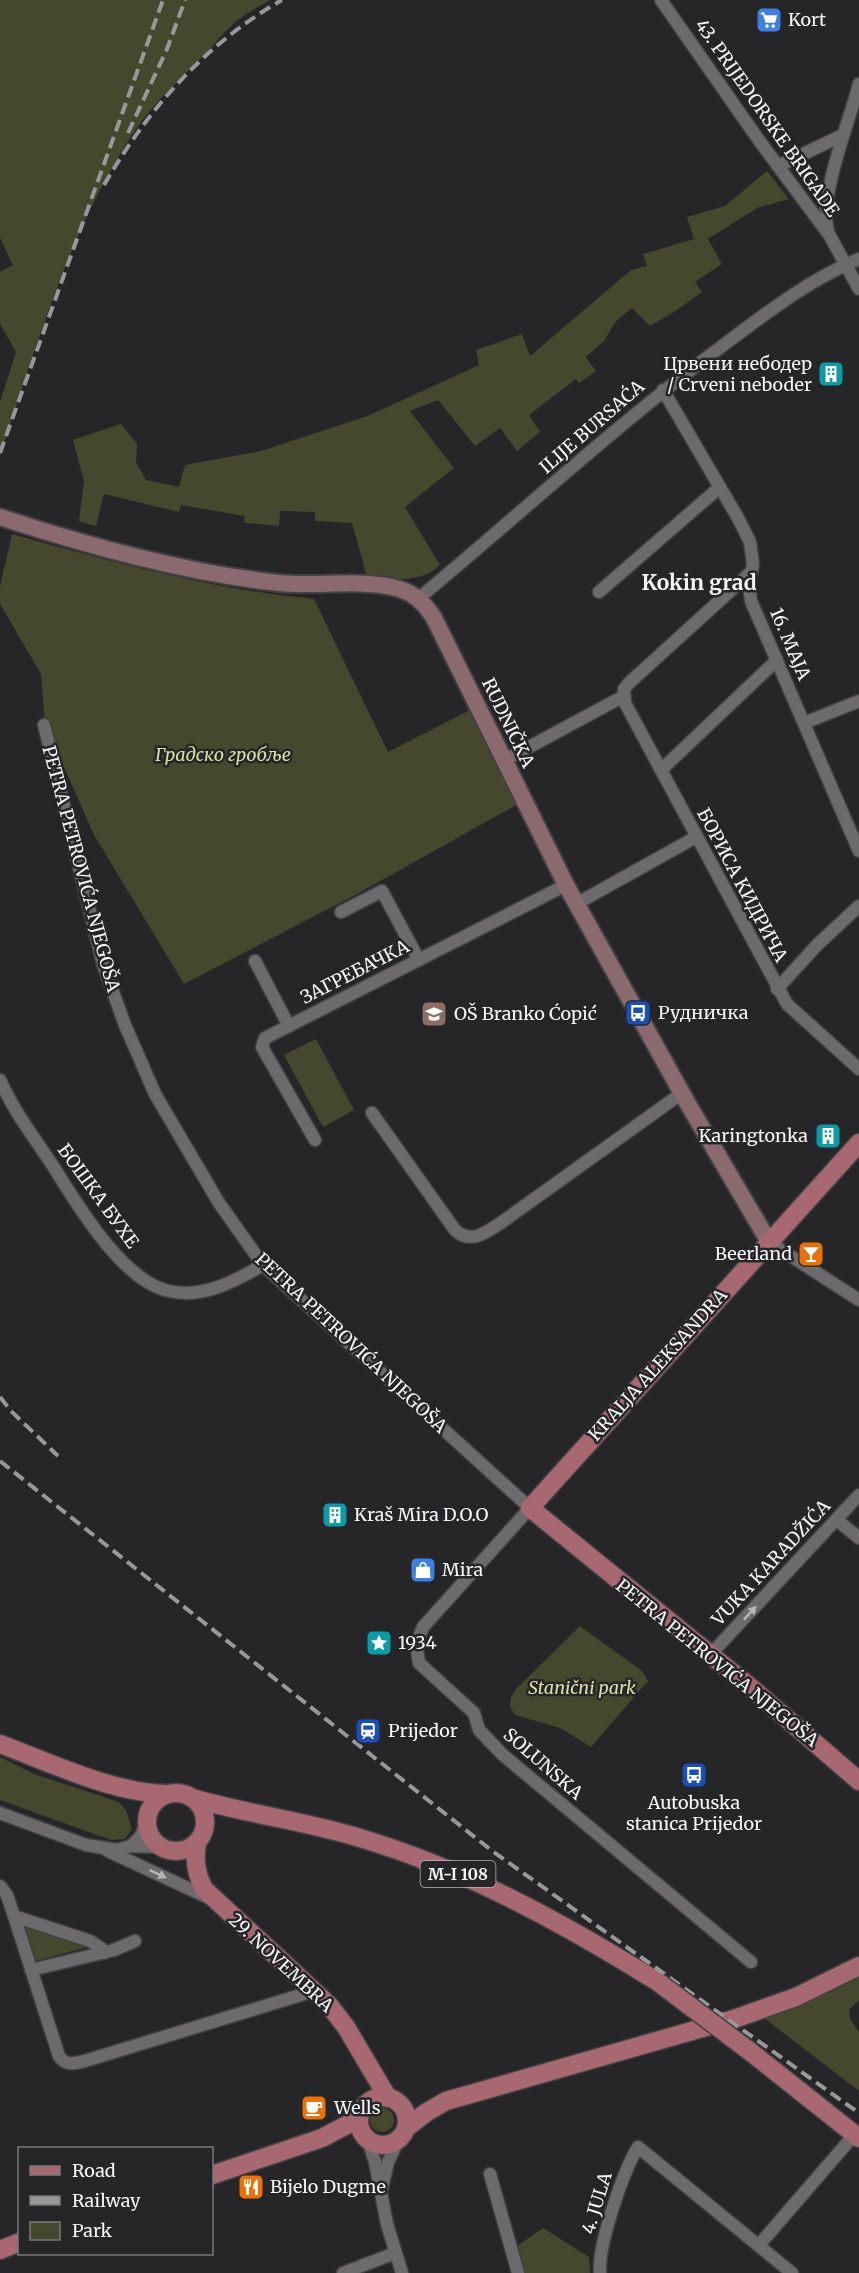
<svg xmlns="http://www.w3.org/2000/svg" width="859" height="2273" viewBox="0 0 859 2273" font-family="Merriweather,serif">
  <rect width="100%" height="100%" fill="#262528"/>
  <!-- green -->
  <g fill="#45482c">
    <path d="M0 0H270C260 6 249 12 239 19 225 30 214 46 201 58 180 80 157 100 139 125 74 217 35 348 0 456V402L16 352 0 324V272L13 265 0 238Z"/>
    <path d="M767 171 789 199 757 208 708 239 722 264 695 282 702 292 674 312 650 326 632 308 616 321 604 341 586 357 596 371 579 383 576 379 529 415 540 432 517 451 500 428 475 446 438 400 410 411 454 468 405 507 440 565C421 584 392 579 367 577L352 523 315 521V512L280 511 279 526 244 523 245 516 181 505 179 512 104 494 96 526 79 521 84 481 73 440 121 424 137 444 136 462 146 480 179 487 185 465 261 451 370 415 479 365 476 350 522 334 530 356 631 270 647 266 643 254 694 239 687 217 725 206Z"/>
    <path d="M12 534C112 562 210 589 314 599L388 752 470 710 518 804 357 894 184 984 94 835 45 724 41 674 0 604V586Z"/>
    <path d="M316 1039 354 1110 323 1127 284 1055Z"/>
    <path d="M580 1626 642 1671 648 1681 591 1747 560 1728 515 1715 510 1707 511 1697 517 1688Z"/>
    <path d="M0 1757 34 1774 119 1802 126 1810 132 1829 125 1839 111 1840 0 1800Z"/>
    <path d="M23 1926 88 1947 35 1961Z"/>
    <path d="M859 1975V2000L849 2010 850 2019 859 2032V2091L764 2018Z"/>
    <circle cx="382" cy="2120" r="12"/>
    <path d="M543 2228 589 2257 590 2273H523L514 2248Z"/>
  </g>
  <g fill="none" stroke-linecap="round" stroke-linejoin="round">
    <!-- street casing -->
    <g stroke="#424143" stroke-width="15">
      <g id="street">
        <path d="M661 0 758 139 830 236 859 289"/>
        <path d="M778 166 843 135"/>
        <path d="M828 231C818 198 850 120 859 84"/>
        <path d="M663 390 738 518 750 542 753 564 749 586 751 601 859 851"/>
        <path d="M750 573 629 683 624 689 625 703 787 1004 859 1069"/>
        <path d="M599 592 720 487"/>
        <path d="M419 598C520 514 616 425 721 347 765 314 808 280 859 259"/>
        <path d="M804 723 859 701"/>
        <path d="M44 725 103 964 125 1025 155 1094 219 1203 263 1265 530 1508 423 1627 419 1637 417 1650 419 1663 474 1713 479 1730 503 1755 751 1962"/>
        <path d="M505 760 624 696"/>
        <path d="M661 770 777 660"/>
        <path d="M576 904 696 837"/>
        <path d="M341 912 382 891 419 960"/>
        <path d="M255 961 289 1026"/>
        <path d="M777 989 817 945 859 906"/>
        <path d="M0 1080C14 1112 34 1137 53 1166 77 1204 122 1281 169 1291 203 1299 235 1281 263 1265"/>
        <path d="M372 1113 455 1230C471 1245 487 1232 502 1222L682 1093"/>
        <path d="M315 1140 262 1047 265 1038 566 885"/>
        <path d="M769 1242 859 1300"/>
        <path d="M837 1520 859 1538"/>
        <path d="M710 1655 859 1495"/>
        <path d="M0 1813 86 1845 117 1850 131 1846 161 1847"/>
        <path d="M131 1846 141 1836 146 1823"/>
        <path d="M108 1851 209 1898"/>
        <path d="M0 1886 7 1895 14 1916 90 1941 101 1948 104 1953"/>
        <path d="M14 1916 59 2056C66 2067 77 2063 88 2060L314 1991"/>
        <path d="M31 1970 114 1950 135 1941"/>
        <path d="M368 2140 375 2162 387 2224 402 2273"/>
        <path d="M490 2174 518 2273"/>
        <path d="M382 2188 388 2162 398 2141"/>
        <path d="M759 2245 855 2134"/>
        <path d="M343 2273 395 2253"/>
        <path d="M600 2273C598 2244 623 2172 638 2147L792 2273"/>
      </g>
    </g>
    <!-- secondary casing -->
    <g stroke="#424143" stroke-width="20">
      <path id="secondary" d="M0 517C88 546 186 573 279 583 316 587 355 579 392 587 412 591 423 601 434 618L566 885 688 1104 769 1242"/>
    </g>
    <!-- primary casing -->
    <g stroke="#424143" stroke-width="21">
      <g id="primary">
        <path d="M859 1143 530 1508 749 1686 859 1781"/>
        <path d="M0 1744C51 1763 113 1793 167 1794"/>
        <circle cx="176" cy="1822" r="29"/>
        <path d="M192 1798C247 1814 305 1821 360 1838 467 1870 563 1923 658 1982"/>
        <path d="M197 1843C194 1860 196 1873 204 1889L329 2005 346 2027 388 2098"/>
        <path d="M752 2053 859 2138"/>
        <circle cx="383" cy="2121" r="24"/>
        <path d="M406 2128 427 2112 446 2101 734 2019 796 1997 859 1966"/>
        <path d="M212 2175 322 2138 358 2119"/>
        <path d="M0 2250 20 2242"/>
      </g>
    </g>
    <!-- street -->
    <use href="#street" stroke="#6c6a6d" stroke-width="12"/>
    <!-- secondary -->
    <use href="#secondary" stroke="#8a696f" stroke-width="16"/>
    <!-- primary -->
    <use href="#primary" stroke="#a86871" stroke-width="18"/>
    <!-- rail -->
    <g stroke="#98979a" stroke-width="4" stroke-dasharray="12 6" stroke-linecap="butt">
      <path d="M128 133 167 49 185 0"/>
      <path d="M104 185C148 109 205 44 282 0"/>
      <path d="M0 453 163 0"/>
      <path d="M0 1397 11 1411 58 1456"/>
      <path d="M0 1461 491 1850 859 2113"/>
    </g>
    <!-- primary-bridge casing -->
    <g stroke="#424143" stroke-width="21" stroke-linecap="butt">
      <path id="primary-bridge" d="M658 1982 752 2053"/>
    </g>
    <!-- primary-bridge -->
    <use href="#primary-bridge" stroke="#a86871" stroke-width="18"/>
  </g>
  <!-- one-way arrows -->
  <defs><path id="oneway-solid" d="M-6-.8H1V-3.2L6.5 0L1 3.2V.8H-6Z" transform="scale(1.5)"/></defs>
  <g fill="#b7b6b8">
    <use href="#oneway-solid" transform="translate(750 1613) rotate(-47)"/>
    <use href="#oneway-solid" transform="translate(158 1874) rotate(25)"/>
  </g>
  <!-- icons -->
  <defs>
    <g id="supermarket-square" transform="scale(1.35)"><rect x="-9" y="-9" width="18" height="18" rx="4" fill="#3f7fe0" stroke="#262528"/><path d="M-6-5.5h2.5l.6 2H6L4.5 2H-2.5L-4.4-4H-6ZM-1.5 3.2a1.3 1.3 0 1 0 .1 0ZM3 3.2a1.3 1.3 0 1 0 .1 0Z" fill="#fff"/></g>
    <g id="building-square" transform="scale(1.35)"><rect x="-9" y="-9" width="18" height="18" rx="4" fill="#0f9aa8" stroke="#262528"/><path d="M-4-6H4V6H1V3H-1V6H-4ZM-2.5-4.3h1.7v1.8h-1.7ZM.8-4.3h1.7v1.8H.8ZM-2.5-1h1.7V.8h-1.7ZM.8-1h1.7V.8H.8Z" fill="#fff"/></g>
    <g id="bus-square" transform="scale(1.35)"><rect x="-9" y="-9" width="18" height="18" rx="4" fill="#1a4fb4" stroke="#262528"/><path d="M-5-6H5V4H4V6H2V4H-2V6H-4V4H-5ZM-3.5-4V0h7V-4ZM-3.5 1.2v1.5H-2V1.2ZM2 1.2v1.5H3.5V1.2Z" fill="#fff"/></g>
    <g id="school-square" transform="scale(1.35)"><rect x="-9" y="-9" width="18" height="18" rx="4" fill="#8d6e63" stroke="#262528"/><path d="M0-5L7-2L0 1L-7-2ZM-4 1L0 2.5L4 1V4Q0 6-4 4Z" fill="#fff"/></g>
    <g id="bar-square" transform="scale(1.35)"><rect x="-9" y="-9" width="18" height="18" rx="4" fill="#e8710a" stroke="#262528"/><path d="M-6-5H6L.8 .8V4.5H3.5V6h-7V4.5H-.8V.8Z" fill="#fff"/></g>
    <g id="shop-square" transform="scale(1.35)"><rect x="-9" y="-9" width="18" height="18" rx="4" fill="#3f7fe0" stroke="#262528"/><path d="M-5-2.5h2.3a2.7 3.5 0 0 1 5.4 0H5L5.5 6h-11ZM-1.5-2.5h3a1.5 2.3 0 0 0-3 0Z" fill="#fff"/></g>
    <g id="sight-square" transform="scale(1.35)"><rect x="-9" y="-9" width="18" height="18" rx="4" fill="#0f9aa8" stroke="#262528"/><path d="M0-6L1.8-2.2L6-1.7L2.9 1.2L3.7 5.4L0 3.3L-3.7 5.4L-2.9 1.2L-6-1.7L-1.8-2.2Z" fill="#fff"/></g>
    <g id="station-square" transform="scale(1.35)"><rect x="-9" y="-9" width="18" height="18" rx="4" fill="#1a4fb4" stroke="#262528"/><path d="M-3-6H3Q5-6 5-4V2Q5 4 3 4L4.5 6H3L1.5 4h-3L-3 6H-4.5L-3 4Q-5 4-5 2V-4Q-5-6-3-6ZM-3.5-4v3h7v-3ZM-3.5 1v1.5H-2V1ZM2 1v1.5H3.5V1Z" fill="#fff"/></g>
    <g id="cafe-square" transform="scale(1.35)"><rect x="-9" y="-9" width="18" height="18" rx="4" fill="#e8710a" stroke="#262528"/><path d="M-5.5-4.5H6V0H3Q3 3.5 0 3.5H-2.5Q-5.5 3.5-5.5 0ZM3-3.2v2h1.7v-2ZM-6 4.5H4V6H-6Z" fill="#fff"/></g>
    <g id="restaurant-square" transform="scale(1.35)"><rect x="-9" y="-9" width="18" height="18" rx="4" fill="#e8710a" stroke="#262528"/><path d="M-5-6h1v4h1v-4h1v4h1v-4h1v5L-1.5 .5V6h-2V.5L-5-1ZM5-6V6H3V1.5H1.5Q1.5-4 5-6Z" fill="#fff"/></g>
  </defs>
  <g fill-rule="evenodd">
    <use href="#supermarket-square" x="769" y="20"/>
    <use href="#building-square" x="831" y="374"/>
    <use href="#bus-square" x="638" y="1013"/>
    <use href="#school-square" x="434" y="1014"/>
    <use href="#building-square" x="828" y="1136"/>
    <use href="#bar-square" x="811" y="1254"/>
    <use href="#building-square" x="335" y="1515"/>
    <use href="#shop-square" x="423" y="1570"/>
    <use href="#sight-square" x="379" y="1643"/>
    <use href="#station-square" x="368" y="1731"/>
    <use href="#bus-square" x="694" y="1775"/>
    <use href="#cafe-square" x="314" y="2108"/>
    <use href="#restaurant-square" x="251" y="2187"/>
  </g>
  <g text-anchor="middle" stroke-width="5" stroke-linejoin="round" paint-order="stroke">
    <!-- shield labels -->
    <rect fill="#262528" stroke="#b7b6b8" stroke-width="1.5" x="420.5" y="1861" width="75" height="26" rx="4.5"/>
    <g font-size="16" font-weight="bold" fill="#f5f4f6">
      <text x="458" y="1880">M-I 108</text>
    </g>
    <!-- poi labels -->
    <g font-size="18" fill="#f5f4f6" stroke="#262528" text-anchor="start">
      <text x="788" y="26">Kort</text>
      <text x="812" y="370" text-anchor="end">Црвени небодер<tspan x="812" dy="21">/ Crveni neboder</tspan></text>
      <text x="658" y="1019">Рудничка</text>
      <text x="454" y="1020">OŠ Branko Ćopić</text>
      <text x="808" y="1142" text-anchor="end">Karingtonka</text>
      <text x="792" y="1260" text-anchor="end">Beerland</text>
      <text x="354" y="1521">Kraš Mira D.O.O</text>
      <text x="442" y="1576">Mira</text>
      <text x="398" y="1649">1934</text>
      <text x="388" y="1737">Prijedor</text>
      <text x="694" y="1809" text-anchor="middle">Autobuska<tspan x="694" dy="21">stanica Prijedor</tspan></text>
      <text x="334" y="2114">Wells</text>
      <text x="270" y="2193">Bijelo Dugme</text>
    </g>
    <!-- street labels -->
    <g font-size="18" fill="#f5f4f6" stroke="#262528">
      <text transform="translate(767 118) rotate(55)" y="6">43. PRIJEDORSKE BRIGADE</text>
      <text transform="translate(592 427) rotate(-41)" y="6">ILIJE BURSAĆA</text>
      <text transform="translate(790 644) rotate(67)" y="6">16. МАЈА</text>
      <text transform="translate(508 723) rotate(64)" y="6">RUDNIČKA</text>
      <text transform="translate(81 869) rotate(75)" y="6">PETRA PETROVIĆA NJEGOŠA</text>
      <text transform="translate(742 885) rotate(62)" y="6">БОРИСА KИДРИЧА</text>
      <text transform="translate(355 972) rotate(-27)" y="6">ЗАГРЕБАЧКА</text>
      <text transform="translate(98 1196) rotate(54)" y="6">БОШКА БУХЕ</text>
      <text transform="translate(351 1343) rotate(43)" y="6">PETRA PETROVIĆA NJEGOŠA</text>
      <text transform="translate(658 1365) rotate(-48)" y="6">KRALJA ALEKSANDRA</text>
      <text transform="translate(771 1563) rotate(-47)" y="6">VUKA KARADŽIĆA</text>
      <text transform="translate(717 1663) rotate(39)" y="6">PETRA PETROVIĆA NJEGOŠA</text>
      <text transform="translate(543 1764) rotate(41)" y="6">SOLUNSKA</text>
      <text transform="translate(281 1963) rotate(43)" y="6">29. NOVEMBRA</text>
      <text transform="translate(597 2203) rotate(-73)" y="6">4. JULA</text>
    </g>
    <!-- park labels -->
    <g font-size="18" font-style="italic" fill="#d9e0a4" stroke="#262528">
      <text x="223" y="761">Градско гробље</text>
      <text x="582" y="1694">Stanični park</text>
    </g>
    <!-- quarter labels -->
    <g font-size="21" font-weight="bold" fill="#f5f4f6" stroke="#262528">
      <text x="699" y="590">Kokin grad</text>
    </g>
  </g>
  <!-- legend -->
  <rect x="18" y="2147" width="195" height="108" fill="#262528" stroke="#79787a" stroke-width="1.5"/>
  <rect x="30" y="2166" width="30" height="9" fill="#a86871" stroke="#79787a" stroke-width="1.5"/>
  <text x="72" y="2177" font-size="18" fill="#f5f4f6">Road</text>
  <rect x="30" y="2196" width="30" height="9" fill="#98979a" stroke="#79787a" stroke-width="1.5"/>
  <text x="72" y="2207" font-size="18" fill="#f5f4f6">Railway</text>
  <rect x="30" y="2222" width="30" height="18" fill="#45482c" stroke="#79787a" stroke-width="1.5"/>
  <text x="72" y="2237" font-size="18" fill="#f5f4f6">Park</text>
</svg>
